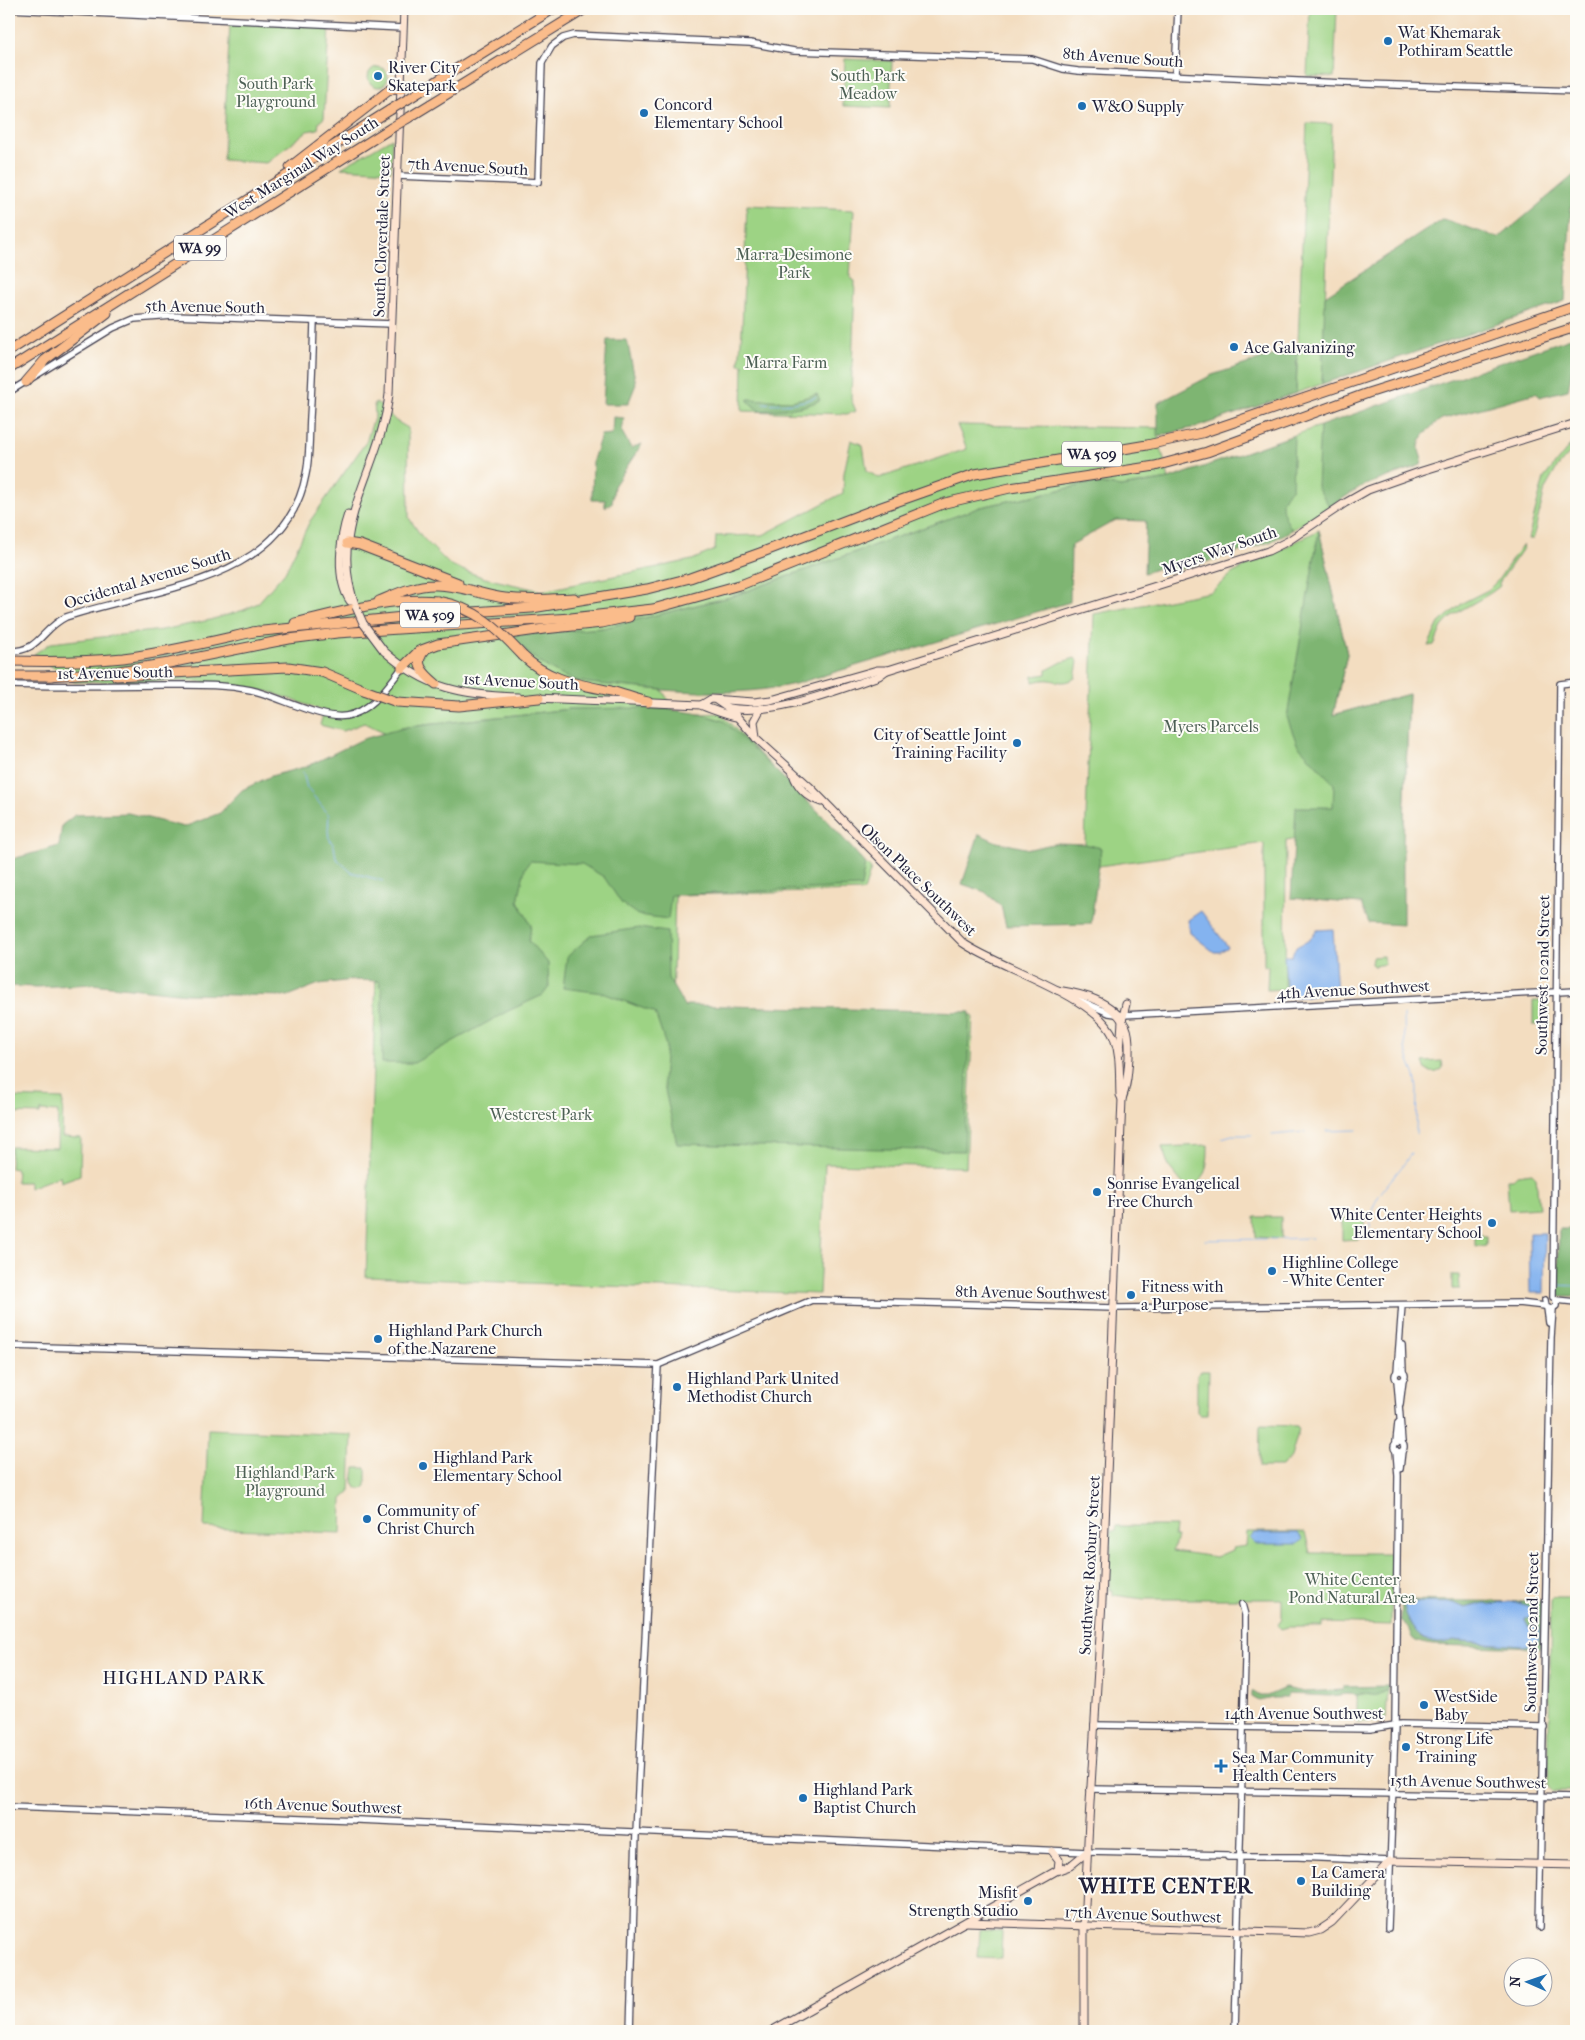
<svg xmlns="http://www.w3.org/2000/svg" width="1585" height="2040" viewBox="0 0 1585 2040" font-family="'IM FELL French Canon',serif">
  <rect width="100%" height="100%" fill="#fdfcf7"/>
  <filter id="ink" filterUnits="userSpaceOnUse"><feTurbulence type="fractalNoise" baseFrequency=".02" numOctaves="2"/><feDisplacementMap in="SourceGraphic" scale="10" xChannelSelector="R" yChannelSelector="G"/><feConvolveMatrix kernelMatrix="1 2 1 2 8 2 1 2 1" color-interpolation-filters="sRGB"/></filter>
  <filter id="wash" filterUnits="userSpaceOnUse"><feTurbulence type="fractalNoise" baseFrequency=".0096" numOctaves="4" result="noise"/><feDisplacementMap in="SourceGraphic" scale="20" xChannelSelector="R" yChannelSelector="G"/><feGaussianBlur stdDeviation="1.12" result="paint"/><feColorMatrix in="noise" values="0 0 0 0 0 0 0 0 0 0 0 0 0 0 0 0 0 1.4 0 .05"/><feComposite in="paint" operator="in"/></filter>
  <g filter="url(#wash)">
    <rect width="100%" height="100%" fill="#f3ddc0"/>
    <!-- green -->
    <g fill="#9dd384" stroke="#607a60">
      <path d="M1310 9H1337L1334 77 1307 76Z"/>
      <path d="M230 22 329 27 324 118 319 122 318 129 307 131 267 163 223 160Z"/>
      <path d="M845 59 892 61 890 108 843 106Z"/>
      <circle cx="378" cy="77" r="10"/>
      <path d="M1307 123 1332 124 1322 384 1296 393Z"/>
      <path d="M392 138 391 171 341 168Z"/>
      <path d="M747 205 854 210 850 278 855 281 851 399 856 411 847 414 742 411 743 364H739L742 329Z"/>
      <path d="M374 403H378L396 421 408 428 409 518 422 537 451 566 485 578 542 591 692 560 715 550 716 536 763 535 843 493 844 473 851 440 863 445 867 471 879 478 967 449 957 425 1158 428V436L1169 479 1320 426 1326 499 1330 507 1292 530 1290 526 1169 479 1121 487 1092 483 981 507 730 597 603 628 510 636 592 683 662 690 674 709H570L407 727 388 731 720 713 871 869 864 891 675 895 672 1006 973 1015 966 1167 825 1164 819 1294 366 1277 384 732 364 723 343 731 320 725 324 711 270 692 219 683 185 681 74 682 34 654 51 643 162 630 210 620 244 610 258 603 285 572 310 521 366 442 375 415Z"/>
      <path d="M1576 438V446L1557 468 1545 489 1533 539H1528L1544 478Z"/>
      <path d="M1319 530 1347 654 1333 715 1409 694 1404 823 1286 840 1285 989 1267 990 1268 966H1264V843L1084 868 1094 614 1211 592 1233 573Z"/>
      <path d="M1522 545 1524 547 1499 583 1500 586C1483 601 1456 608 1442 627 1439 632 1437 640 1434 645L1428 646 1439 623 1464 602 1488 590 1498 580Z"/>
      <path d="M1075 658 1078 662 1075 678C1066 684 1060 682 1050 680 1045 679 1038 681 1033 682V676L1047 674V670L1062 662Z"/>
      <path d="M1383 956 1385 964 1374 966 1371 964 1372 957Z"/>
      <path d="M1533 1001H1545L1548 1003 1550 1025H1533Z"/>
      <path d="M1442 1061 1443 1068C1438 1073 1432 1074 1426 1070L1423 1062Z"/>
      <path d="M9 1097 63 1099 62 1137 81 1138 80 1175 61 1182 60 1176 29 1188V1182H16L17 1169 10 1168 11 1147 57 1148 58 1112 40 1111V1114L9 1113Z"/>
      <path d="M1208 1145C1208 1163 1207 1177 1192 1189H1187L1169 1167 1162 1147Z"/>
      <path d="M1532 1173 1536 1177 1539 1208 1509 1210 1507 1179H1513L1517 1175Z"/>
      <path d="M1255 1217H1281V1239L1256 1237Z"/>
      <path d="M1342 1219 1364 1221V1231L1360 1233 1358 1239 1342 1240Z"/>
      <path d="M1475 1232H1479L1483 1236H1486V1245L1475 1247Z"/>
      <path d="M1452 1275H1459L1460 1289H1452Z"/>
      <path d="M1200 1371H1209L1208 1415H1200L1197 1412V1374Z"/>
      <path d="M1260 1425 1297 1426 1299 1429 1291 1457 1282 1467H1259Z"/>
      <path d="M208 1429 352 1435 350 1492 342 1499 341 1533 204 1528Z"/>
      <path d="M355 1468H366V1486L362 1489 356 1488 353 1482Z"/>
      <path d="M1116 1526H1175L1174 1537H1177L1173 1551 1216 1557 1232 1550V1548L1246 1546 1247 1532H1305L1310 1553H1392L1391 1625 1323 1623V1627H1288L1281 1629 1278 1625 1282 1619V1599H1144L1113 1595V1590H1109L1111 1531H1115Z"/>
      <path d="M1555 1598H1576V1791H1553L1548 1786 1551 1602 1552 1599Z"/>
      <path d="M1388 1690 1386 1718 1376 1722H1357V1695C1369 1692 1377 1695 1388 1690Z"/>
      <path d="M980 1930 1002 1931 1001 1959 978 1958Z"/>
    </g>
    <!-- forest -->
    <g fill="#7eb572" stroke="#506c56" fill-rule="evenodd">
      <path d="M1576 150V207H1571L1565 301 1322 384 1325 296 1443 219 1499 238 1575 174Z"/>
      <path d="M1576 336V359H1574L1568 390 1539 397 1536 393 1442 419C1433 424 1418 438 1419 449 1420 456 1423 458 1421 465L1360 487 1330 507 1317 487 1320 426Z"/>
      <path d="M607 340H627L636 384 628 404H603Z"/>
      <path d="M1297 348 1296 393 1200 426 1158 436V403L1212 375Z"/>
      <path d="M817 394 820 400C801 410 779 409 759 411L748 401V399L792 401Z"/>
      <path d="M613 417 624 418 622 432 631 448 642 444 614 486 612 503 605 507V500H592L593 460 601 435 612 434Z"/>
      <path d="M1294 435 1292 488C1275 502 1283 514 1292 530L1270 542 1217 559 1169 572 1159 568 1144 573 1146 521 1116 520 1071 545 1070 602 795 684C738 697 679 692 620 686 603 684 583 684 568 678 544 668 528 654 510 635L603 628 730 597 981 507 1092 483 1121 487 1169 479Z"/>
      <path d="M1319 530 1347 654 1333 715 1409 694 1403 843V925L1369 923 1361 904 1291 898 1296 807H1333L1334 784 1297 744 1287 717Z"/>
      <path d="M639 708C669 709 696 711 724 721L827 820 865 863 861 887 671 895 668 919 638 915 622 904 604 877 582 864 530 861 525 868 518 901 531 925 529 941 548 963 549 987 543 995 508 1011 414 1063H382V990L379 981 353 980 319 984 288 996 187 994 92 984 37 987 9 986V860L59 846 62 825 75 815 128 813 184 827 220 813 242 790 271 776 308 766 363 739 407 727 570 709Z"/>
      <path d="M979 834 997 842 1030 849 1057 843 1085 844 1101 848 1091 924 1006 926 1001 906 985 892 962 884Z"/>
      <path d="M639 928 667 932 668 978 685 1007 686 1005 970 1012 964 1151 677 1144 663 1081 666 1046 655 1013 603 993 563 988 567 957 591 935Z"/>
      <path d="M1559 1229H1572L1576 1233V1296H1560L1558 1294Z"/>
      <path d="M1402 1600 1541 1602V1648L1433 1645C1401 1641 1418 1634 1401 1621ZM1427 1602 1454 1603 1465 1608 1478 1604 1492 1605 1508 1603 1528 1616 1524 1618 1529 1627H1539L1522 1646 1453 1640C1442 1644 1432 1642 1422 1639Z"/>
      <path d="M1388 1686V1690L1378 1695 1365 1693 1357 1695 1347 1694 1330 1696 1287 1694V1698H1273L1259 1701 1252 1697V1691L1260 1696H1267L1285 1688 1304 1692 1343 1690V1687Z"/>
    </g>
    <!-- water -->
    <g fill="#84b3ef" stroke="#536a95">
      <path d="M1201 911 1228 947 1220 952H1214L1190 933 1188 920Z"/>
      <path d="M1333 929 1337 994 1287 998 1284 956H1292C1294 944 1301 946 1309 940 1312 937 1315 933 1317 930Z"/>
      <path d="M1529 1233H1545L1544 1293H1530Z"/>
      <path d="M1255 1533H1299L1303 1539 1298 1544H1255L1250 1538Z"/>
      <path d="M1407 1602 1454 1603 1465 1608 1485 1603 1492 1605C1506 1599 1525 1602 1537 1612L1536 1615 1524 1618 1529 1627H1539V1639L1533 1644 1522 1646 1453 1640C1425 1651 1409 1630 1404 1605Z"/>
    </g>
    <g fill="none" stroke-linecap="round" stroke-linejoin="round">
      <!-- stream -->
      <g stroke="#84b3ef" stroke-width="1">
        <path d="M763 403C783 405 798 404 816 397"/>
        <path d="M303 772 307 788 329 815 328 831 329 838 334 846 336 858 351 872 383 881"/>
        <path d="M1404 1015 1405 1049 1415 1076 1417 1089 1416 1134"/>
        <path d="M1326 1131 1357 1130"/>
        <path d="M1272 1135 1305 1132"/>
        <path d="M1222 1138 1232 1135H1252"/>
        <path d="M1370 1227C1369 1194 1397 1179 1411 1153"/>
        <path d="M1270 1239 1312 1238"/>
        <path d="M1205 1240 1267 1239"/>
        <path d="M1557 1285 1576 1286"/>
      </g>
    </g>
  </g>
  <g filter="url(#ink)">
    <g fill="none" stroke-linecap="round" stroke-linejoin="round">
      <!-- tertiary casing -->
      <g stroke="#413e4f" stroke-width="8">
        <g id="tertiary">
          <path d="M9 9 403 28"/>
          <path d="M1175 75 1178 9"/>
          <path d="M398 176 538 182 542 63 552 46 563 38 574 35 750 43 794 51 1032 59 1063 69 1078 71 1366 84 1576 91"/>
          <path d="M9 392 113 328 134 319 173 316 392 324"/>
          <path d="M9 651C40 652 41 629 66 617 151 588 286 584 306 474 310 456 309 436 310 417 312 386 313 354 314 322"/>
          <path d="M9 685C61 687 113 685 164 685 194 685 223 684 251 690 278 696 321 720 346 716 371 712 387 687 402 668"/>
          <path d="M1077 999 1109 1013 1123 1015 1576 991"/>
          <path d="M1553 1297 1560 684 1576 682"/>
          <path d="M1545 1300 1546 1307 1551 1309 1556 1306V1300"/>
          <path d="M1556 1300 1576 1302"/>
          <path d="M1547 1308 1549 1323"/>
          <path d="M1402 1345 1403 1372"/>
          <path d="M9 1346 658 1365 812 1300 1114 1308 1519 1303 1545 1306"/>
          <circle cx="1400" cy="1376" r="5"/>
          <path d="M1397 1372 1402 1305"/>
          <path d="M1397 1380 1402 1442"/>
          <path d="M1400 1404 1403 1380"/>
          <circle cx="1399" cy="1447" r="5"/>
          <path d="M1396 1442 1398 1423"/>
          <path d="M1400 1469 1402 1451"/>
          <path d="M1094 1725 1370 1729 1401 1724 1544 1727"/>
          <path d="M1090 1789 1576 1797"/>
          <path d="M9 1807 358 1820 1087 1852 1228 1855 1230 1856"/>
          <path d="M1228 1857H1298L1390 1861"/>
          <path d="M1388 1928 1395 1726 1398 1476 1396 1450"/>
          <path d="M1539 1928 1551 1337 1553 1309"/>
          <path d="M630 2031 636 1833 658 1365"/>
          <path d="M1235 2031 1245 1660V1615L1242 1604"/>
        </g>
      </g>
      <!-- secondary casing -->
      <g stroke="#413e4f" stroke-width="9">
        <g id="secondary">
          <path d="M348 514C340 537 335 579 350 601"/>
          <path d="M356 607C325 528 381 470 389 394L404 9"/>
          <path d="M384 651C426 689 463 695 518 697"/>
          <path d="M536 698 701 705C704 707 735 718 737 717"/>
          <path d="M716 700 732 711 756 738 809 786 963 943C999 968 1098 996 1114 1038 1121 1056 1119 1075 1120 1095L1122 1099"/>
          <path d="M701 705 711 699 754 702 771 700 877 670H888L1239 560 1268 551 1288 541 1345 503 1368 490 1422 471 1576 423"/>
          <path d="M729 708C774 716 837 690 879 676L887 670"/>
          <path d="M756 738 754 721 761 708"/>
          <path d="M793 774C797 787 808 798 821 802"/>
          <path d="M1057 990C1082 994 1113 1000 1126 1027 1130 1035 1129 1048 1129 1057 1128 1072 1127 1086 1122 1099L1102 1601 1089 1820 1084 1927V2031"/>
          <path d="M1120 1052 1122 1021 1126 1004"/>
          <path d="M1052 1851 1059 1860 1058 1870"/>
          <path d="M966 1922 1309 1933 1320 1930 1332 1922 1390 1861 1576 1865"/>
          <path d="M771 2031 1056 1871 1070 1866 1087 1852"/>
        </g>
      </g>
      <!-- motorway casing -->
      <g stroke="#413e4f" stroke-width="11">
        <g id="motorway">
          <path d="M408 99 553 9"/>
          <path d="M408 118 585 9"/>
          <path d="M290 167 388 91 394 88 401 89"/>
          <path d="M9 351 390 110"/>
          <path d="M9 369 391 128"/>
          <path d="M26 382 45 360 107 313"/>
          <path d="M347 543 360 545 458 583"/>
          <path d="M379 601C396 594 414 585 434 585 458 584 481 595 505 598 528 601 551 599 574 598"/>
          <path d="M295 623C341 612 390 597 437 601"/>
          <path d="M253 632 413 616 532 608 647 589 690 578 760 553 873 510 975 474 1147 445 1202 433 1576 306"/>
          <path d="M425 650C412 663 424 674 436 684"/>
          <path d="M523 656C548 680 578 684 611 691 623 694 635 699 648 702"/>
          <path d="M9 661C47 662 85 662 123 658 169 652 213 641 258 631"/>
          <path d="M402 668 419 651 438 644 544 629 602 623 629 617"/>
          <path d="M9 676H51"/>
          <path d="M47 676 113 672 169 663 289 639 337 633 571 618 653 609 743 584 945 503 1010 488 1155 466 1207 452 1368 393 1576 327"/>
          <path d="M116 676 288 667 322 672 364 690"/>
          <path d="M397 702 459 706 539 698"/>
        </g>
      </g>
      <!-- tertiary -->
      <use href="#tertiary" stroke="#fff" stroke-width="5.5"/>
      <!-- secondary -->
      <use href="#secondary" stroke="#fde4d1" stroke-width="7"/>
      <!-- motorway -->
      <use href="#motorway" stroke="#fabc8b" stroke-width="9"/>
      <!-- secondary-bridge casing -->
      <g stroke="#413e4f" stroke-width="9" stroke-linecap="butt">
        <path id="secondary-bridge" d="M356 607 363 623 384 651"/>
      </g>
      <!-- motorway-bridge casing -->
      <g stroke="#413e4f" stroke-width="11" stroke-linecap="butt">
        <g id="motorway-bridge">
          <path d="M390 110 408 99"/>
          <path d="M391 128 408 118"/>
          <path d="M437 601C477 608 497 628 523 656"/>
          <path d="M364 690 397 702"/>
        </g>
      </g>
      <!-- secondary-bridge -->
      <use href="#secondary-bridge" stroke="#fde4d1" stroke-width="7"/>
      <!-- motorway-bridge -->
      <use href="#motorway-bridge" stroke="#fabc8b" stroke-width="9"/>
    </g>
  </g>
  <!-- markers -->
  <g fill="#1f6fb2" stroke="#fdfcf7" stroke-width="2">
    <circle cx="1388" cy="41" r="5"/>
    <circle cx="378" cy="76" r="5"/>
    <circle cx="1082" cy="106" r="5"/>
    <circle cx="644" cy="113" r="5"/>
    <circle cx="1234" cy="347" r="5"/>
    <circle cx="1017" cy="743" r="5"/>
    <circle cx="1097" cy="1192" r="5"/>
    <circle cx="1492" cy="1223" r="5"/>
    <circle cx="1272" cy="1271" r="5"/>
    <circle cx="1131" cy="1295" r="5"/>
    <circle cx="378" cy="1339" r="5"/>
    <circle cx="677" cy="1387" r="5"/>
    <circle cx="423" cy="1466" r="5"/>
    <circle cx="367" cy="1519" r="5"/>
    <circle cx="1424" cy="1705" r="5"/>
    <circle cx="1406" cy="1747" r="5"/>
    <path d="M1218.5 1758.5h5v5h5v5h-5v5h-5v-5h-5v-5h5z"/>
    <circle cx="803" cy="1798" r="5"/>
    <circle cx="1301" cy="1881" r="5"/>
    <circle cx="1028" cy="1901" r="5"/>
  </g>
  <g text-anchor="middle" stroke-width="4" stroke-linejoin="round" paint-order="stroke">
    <!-- shield labels -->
    <g fill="#fdfcf7" stroke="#646373" stroke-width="1">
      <rect x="174" y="235.5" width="52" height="25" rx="4"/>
      <rect x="1062" y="441.5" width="60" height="25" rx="4"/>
      <rect x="400" y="602.5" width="60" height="25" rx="4"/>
    </g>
    <g font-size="15" font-weight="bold" fill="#22223b">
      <text x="200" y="253">WA 99</text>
      <text x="1092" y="459">WA 509</text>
      <text x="430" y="620">WA 509</text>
    </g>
    <!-- poi labels -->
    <g font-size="16" fill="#22223b" stroke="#fdfcf7" text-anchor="start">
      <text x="1398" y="38">Wat Khemarak<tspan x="1398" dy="18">Pothiram Seattle</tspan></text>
      <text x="388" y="73">River City<tspan x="388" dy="18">Skatepark</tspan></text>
      <text x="654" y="110">Concord<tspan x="654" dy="18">Elementary School</tspan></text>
      <text x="1092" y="112">W&amp;O Supply</text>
      <text x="1244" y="353">Ace Galvanizing</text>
      <text x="1007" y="740" text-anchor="end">City of Seattle Joint<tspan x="1007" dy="18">Training Facility</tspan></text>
      <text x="1107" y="1189">Sonrise Evangelical<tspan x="1107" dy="18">Free Church</tspan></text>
      <text x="1482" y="1220" text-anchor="end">White Center Heights<tspan x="1482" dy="18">Elementary School</tspan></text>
      <text x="1282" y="1268">Highline College<tspan x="1282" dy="18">- White Center</tspan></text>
      <text x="1141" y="1292">Fitness with<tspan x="1141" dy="18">a Purpose</tspan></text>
      <text x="388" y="1336">Highland Park Church<tspan x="388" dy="18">of the Nazarene</tspan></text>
      <text x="687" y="1384">Highland Park United<tspan x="687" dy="18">Methodist Church</tspan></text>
      <text x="433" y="1463">Highland Park<tspan x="433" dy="18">Elementary School</tspan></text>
      <text x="377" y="1516">Community of<tspan x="377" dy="18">Christ Church</tspan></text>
      <text x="1434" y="1702">WestSide<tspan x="1434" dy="18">Baby</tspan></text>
      <text x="1416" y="1744">Strong Life<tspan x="1416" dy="18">Training</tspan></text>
      <text x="1232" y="1763">Sea Mar Community<tspan x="1232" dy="18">Health Centers</tspan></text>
      <text x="813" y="1795">Highland Park<tspan x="813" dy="18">Baptist Church</tspan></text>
      <text x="1311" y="1878">La Camera<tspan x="1311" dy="18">Building</tspan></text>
      <text x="1018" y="1898" text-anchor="end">Misfit<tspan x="1018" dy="18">Strength Studio</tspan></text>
    </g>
    <!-- street labels -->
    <g font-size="16" fill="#22223b" stroke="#fdfcf7">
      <text transform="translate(1123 57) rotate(4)" y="6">8th Avenue South</text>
      <text transform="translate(468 166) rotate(3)" y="6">7th Avenue South</text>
      <text transform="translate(301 167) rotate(-32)" y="6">West Marginal Way South</text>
      <text transform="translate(381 236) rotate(-88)" y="6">South Cloverdale Street</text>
      <text transform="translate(205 306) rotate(1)" y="6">5th Avenue South</text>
      <text transform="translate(1219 550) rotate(-19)" y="6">Myers Way South</text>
      <text transform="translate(147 578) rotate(-17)" y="6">Occidental Avenue South</text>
      <text transform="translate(115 672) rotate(-1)" y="6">1st Avenue South</text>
      <text transform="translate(521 681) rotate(3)" y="6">1st Avenue South</text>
      <text transform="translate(919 879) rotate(44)" y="6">Olson Place Southwest</text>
      <text transform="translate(1542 975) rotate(-89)" y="6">Southwest 102nd Street</text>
      <text transform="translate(1353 989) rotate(-3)" y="6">4th Avenue Southwest</text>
      <text transform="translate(1031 1292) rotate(1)" y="6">8th Avenue Southwest</text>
      <text transform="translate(1089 1565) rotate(-87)" y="6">Southwest Roxbury Street</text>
      <text transform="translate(1531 1632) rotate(-89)" y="6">Southwest 102nd Street</text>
      <text x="1304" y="1719">14th Avenue Southwest</text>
      <text transform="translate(1468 1781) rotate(1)" y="6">15th Avenue Southwest</text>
      <text transform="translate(323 1805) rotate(2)" y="6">16th Avenue Southwest</text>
      <text transform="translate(1143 1914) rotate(2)" y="6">17th Avenue Southwest</text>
    </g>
    <!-- park labels -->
    <g font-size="16" fill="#4d6055" stroke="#fdfcf7">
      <text x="868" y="81">South Park<tspan x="868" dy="18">Meadow</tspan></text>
      <text x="276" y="89">South Park<tspan x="276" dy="18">Playground</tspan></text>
      <text x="794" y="260">Marra-Desimone<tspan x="794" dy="18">Park</tspan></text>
      <text x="786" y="368">Marra Farm</text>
      <text x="1211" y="732">Myers Parcels</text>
      <text x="541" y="1120">Westcrest Park</text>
      <text x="285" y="1478">Highland Park<tspan x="285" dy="18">Playground</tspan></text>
      <text x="1352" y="1585">White Center<tspan x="1352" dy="18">Pond Natural Area</tspan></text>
    </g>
    <!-- neighbourhood labels -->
    <g font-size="18" letter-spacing="1" fill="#22223b" stroke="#fdfcf7">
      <text x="184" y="1684">HIGHLAND PARK</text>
    </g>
    <!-- district labels -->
    <g font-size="21" font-weight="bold" letter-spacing="1" fill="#22223b" stroke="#fdfcf7">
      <text x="1166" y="1893">WHITE CENTER</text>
    </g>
  </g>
  <!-- margin -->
  <rect width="1585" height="2040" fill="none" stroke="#fdfcf7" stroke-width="30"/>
  <!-- north arrow -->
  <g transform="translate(1528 1982) rotate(272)"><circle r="24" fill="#fdfcf7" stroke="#a5a5ac"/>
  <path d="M0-4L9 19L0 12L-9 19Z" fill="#1f6fb2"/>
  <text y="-8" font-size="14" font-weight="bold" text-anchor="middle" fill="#22223b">N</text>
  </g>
</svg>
